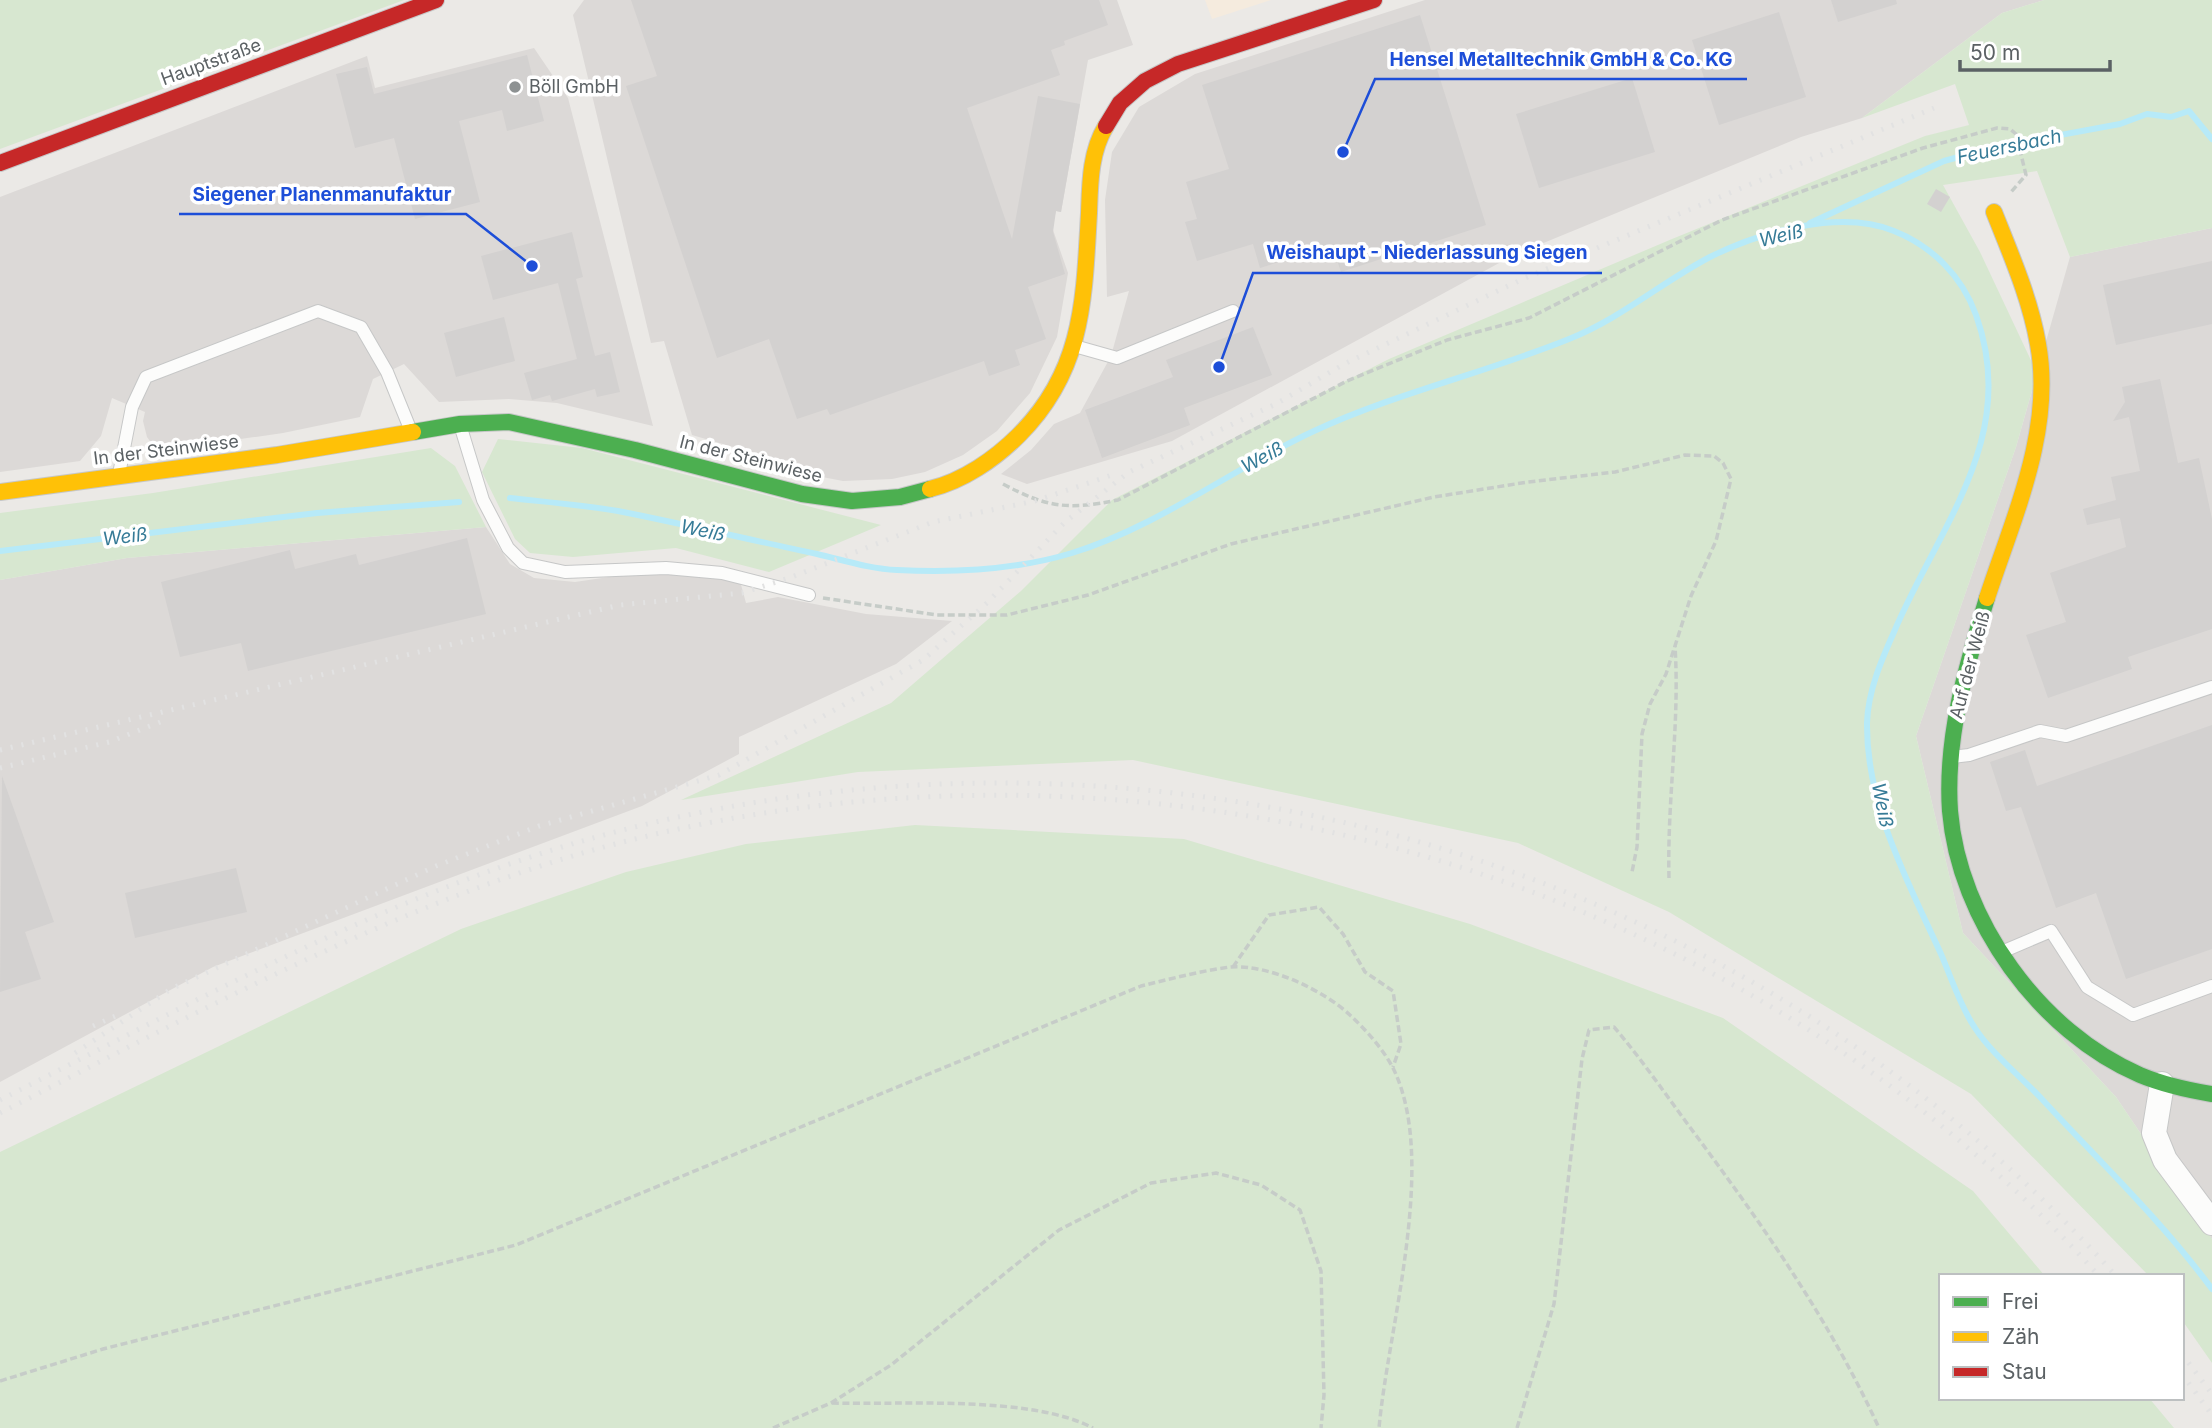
<svg xmlns="http://www.w3.org/2000/svg" width="2212" height="1428" viewBox="0 0 2212 1428" font-family="Inter,sans-serif">
  <rect width="100%" height="100%" fill="#ebe9e6"/>
  <!-- commercial -->
  <path fill="#f5ebde" d="M1205 0H1271L1212 19Z"/>
  <!-- industrial -->
  <g fill="#dcd9d7">
    <path d="M584 0H1117L1133 45 1088 60 1061 212 1056 211 1052 227 1068 273 1057 337 1030 393 997 431 963 455 925 472 892 479 843 481 817 476 805 468 692 435 664 341 651 343 573 15Z"/>
    <path d="M1425 0H2044L2002 13 1862 118 1801 137 1512 256 1172 441 1027 484 1001 474 1031 450 1054 424 1080 413 1111 356 1129 291 1107 297 1105 200 1112 152 1139 107 1195 74Z"/>
    <path d="M534 48 568 98 653 426 557 403 509 399 439 402 404 364 373 379 360 417 283 433 157 451 147 437 143 421 145 412 112 398 101 436 80 461 0 472V197L367 56 375 88Z"/>
    <path d="M2212 228V1239L2116 1097 1963 933 1916 736 2016 447 2070 257Z"/>
    <path d="M486 527 510 564 534 578 575 582 643 572 692 573 740 581 746 603 778 597 866 614 952 621 896 664 739 737V754L642 806 213 967 0 1082V580L127 558Z"/>
  </g>
  <!-- green -->
  <g fill="#d7e7d0">
    <path d="M0 0H404L0 149Z"/>
    <path d="M2044 0H2212V228L2070 257 2037 171 1943 185 1980 252 2037 373 2016 447 1916 736 1963 933 2116 1097 2212 1239V1363L2182 1320V1276H2149L1971 1094 1669 912 1518 843 1133 760 858 772 681 800 891 703 1021 591 1112 500 1389 359 1672 239 1925 136 1969 125 1955 84 1862 118 2002 13Z"/>
    <path d="M498 439 582 448 881 525 769 572 676 548 573 557 530 553 515 539 482 472Z"/>
    <path d="M431 448 455 466 486 527 127 558 0 580V513L153 493Z"/>
    <path d="M915 825 1184 839 1470 924 1723 1018 1973 1191 2045 1276H1941V1398H2149L2174 1428H0V1152L461 929 626 872 746 844Z"/>
  </g>
  <g fill="none" stroke-linecap="round" stroke-linejoin="round">
    <!-- stream -->
    <g stroke="#b7eaf8" stroke-width="6">
      <path d="M1810 223 1944 161 1995 147 2120 124 2147 114 2171 117 2189 111 2212 139"/>
      <path d="M510 498C546 502 582 505 618 511 684 524 751 540 817 554 843 560 870 569 897 570 955 573 1016 570 1072 553 1159 526 1232 469 1314 431 1396 393 1485 373 1569 339 1620 319 1662 282 1710 257 1760 232 1840 209 1894 231 1932 246 1962 276 1976 315 2020 437 1939 526 1894 632 1881 661 1868 691 1867 723 1866 805 1908 882 1941 954 1951 977 1960 1006 1975 1028 1991 1053 2019 1075 2040 1097 2098 1160 2161 1220 2212 1289"/>
      <path d="M0 551 317 513 459 502"/>
    </g>
  </g>
  <!-- building -->
  <g fill="#d3d1d0">
    <path d="M631 0H1099L1108 25 1064 41 1065 45 1051 50 1060 75 967 108 1012 239 1038 96 1080 104 1061 212 1056 211 1053 232 1065 274 1028 287 1046 339 1015 350 1020 365 989 376 984 361 830 415 827 409 797 419 769 339 717 358 626 86 657 76Z"/>
    <path d="M1831 0H1896L1897 4 1838 22Z"/>
    <path d="M1779 12 1806 97 1719 125 1692 40Z"/>
    <path d="M1420 15 1486 225 1341 272 1332 245 1260 268 1253 244 1197 261 1185 222 1197 219 1186 182 1229 169 1202 85Z"/>
    <path d="M527 55 544 121 507 131 502 110 459 121 480 202 415 219 394 138 355 148 336 74 367 67 374 94Z"/>
    <path d="M1632 78 1655 152 1539 188 1516 114Z"/>
    <path d="M1936 189 1950 197 1941 212 1927 204Z"/>
    <path d="M572 232 583 277 576 279 595 356 610 352 620 392 597 397 595 389 552 401 550 395 532 400 524 373 577 359 558 283 493 300 481 256Z"/>
    <path d="M2212 261V324L2116 345 2103 285Z"/>
    <path d="M504 317 515 361 456 377 444 333Z"/>
    <path d="M1253 327 1272 375 1184 408 1190 425 1102 458 1085 410 1173 377 1166 360Z"/>
    <path d="M2160 379 2178 463 2199 458 2212 519V629L2128 657 2132 669 2048 698 2026 635 2066 622 2050 573 2126 547 2120 518 2087 525 2083 509 2116 500 2111 477 2140 471 2129 417 2113 421 2125 402 2122 387Z"/>
    <path d="M467 538 486 614 248 671 241 643 180 657 161 582 290 550 295 569 356 554 359 565Z"/>
    <path d="M2212 725V949L2126 979 2096 893 2056 908 2021 807 2006 811 1990 762 2025 750 2037 786Z"/>
    <path d="M2 776 54 922 25 932 41 979 0 992Z"/>
    <path d="M236 868 247 912 135 938 125 893Z"/>
  </g>
  <g fill="none" stroke-linecap="round" stroke-linejoin="round">
    <!-- lane casing -->
    <g stroke="#c6c7c7" stroke-width="14">
      <g id="lane">
        <path d="M1078 347 1117 358 1233 311"/>
        <path d="M461 428 483 500 508 548 523 563 565 572 666 568 722 573 809 595"/>
        <path d="M119 474 132 407 146 377 318 311 361 327 387 372 411 431"/>
        <path d="M1952 757 1969 755 2040 731 2066 736 2212 687"/>
        <path d="M2004 951 2051 931 2087 987 2133 1015 2212 986"/>
      </g>
    </g>
    <!-- street casing -->
    <g stroke="#c6c7c7" stroke-width="26">
      <path id="street" d="M2162 1084 2154 1133 2165 1160 2212 1223"/>
    </g>
    <!-- fast casing -->
    <g stroke="#c6c7c7" stroke-width="18">
      <g id="fast">
        <path d="M413 432 460 424 509 422 635 450 802 494 852 501 900 497 930 489"/>
        <path d="M1987 598C1966 667 1945 738 1950 811 1959 920 2040 1032 2140 1075 2164 1085 2187 1090 2212 1094"/>
      </g>
    </g>
    <!-- slow casing -->
    <g stroke="#c6c7c7" stroke-width="18">
      <g id="slow">
        <path d="M930 489C963 481 995 459 1019 435 1084 370 1084 299 1089 213 1090 184 1090 152 1106 126"/>
        <path d="M0 492 277 455 413 432"/>
        <path d="M1987 598C2013 518 2054 430 2038 344 2030 298 2011 255 1994 212"/>
      </g>
    </g>
    <!-- jam casing -->
    <g stroke="#c6c7c7" stroke-width="18">
      <g id="jam">
        <path d="M1106 126 1120 103 1145 81 1178 64 1374 0"/>
        <path d="M0 163 436 0"/>
      </g>
    </g>
    <!-- path -->
    <g stroke="#c6ccc8" stroke-width="3.5" stroke-dasharray="7 3.5" stroke-linecap="butt">
      <path d="M1003 484C1048 508 1068 510 1118 500L1347 381 1447 340 1529 318 1722 220 1923 148 1997 128 2010 129 2016 134 2026 175 2011 192"/>
      <path d="M823 598 937 615H1007L1088 595 1231 544 1434 497 1528 482 1615 472 1685 455 1714 456 1723 463 1731 479 1716 541 1691 596 1666 674 1650 704 1642 734 1637 847 1632 872"/>
      <path d="M1669 878C1667 798 1680 725 1675 646"/>
      <path d="M1233 967 1269 915 1319 907 1343 934 1365 972 1393 991 1401 1044 1393 1067"/>
      <path d="M0 1381 103 1349 516 1245 1141 986C1170 979 1200 971 1230 967 1268 964 1324 990 1351 1016 1367 1031 1384 1050 1394 1070 1438 1163 1388 1328 1379 1428"/>
      <path d="M832 1403C904 1405 1030 1395 1093 1428"/>
      <path d="M773 1428 831 1403 891 1365 1059 1230 1151 1183 1216 1173 1261 1185 1300 1210 1321 1271 1324 1395 1321 1428"/>
      <path d="M1517 1428 1554 1304 1582 1059 1589 1030 1614 1027C1644 1062 1670 1101 1698 1138 1766 1230 1831 1323 1879 1428"/>
    </g>
    <!-- lane -->
    <use href="#lane" stroke="#fcfcfb" stroke-width="12"/>
    <!-- street -->
    <use href="#street" stroke="#fcfcfb" stroke-width="24"/>
    <!-- fast -->
    <use href="#fast" stroke="#4caf50" stroke-width="16"/>
    <!-- slow -->
    <use href="#slow" stroke="#ffc107" stroke-width="16"/>
    <!-- jam -->
    <use href="#jam" stroke="#c62828" stroke-width="16"/>
    <!-- rail -->
    <g stroke="#e2e2e2" stroke-width="5" stroke-dasharray="2 9" stroke-linecap="butt">
      <path d="M0 750 620 605 742 593 789 578 933 522 1035 501 1118 473"/>
      <path d="M0 768 109 742 168 719"/>
      <path d="M93 1026 118 1015"/>
      <path d="M75 1053 171 989 436 866 539 826 719 775 923 660 988 602 1065 522 1129 472 1276 404 1344 364 1525 278 1934 108"/>
      <path d="M0 1100C200 999 401 887 619 831 1157 692 1744 859 2116 1276"/>
      <path d="M0 1113C198 1012 408 897 623 842 1151 707 1733 868 2099 1276"/>
      <path d="M2182 1354 2212 1394"/>
      <path d="M2182 1374 2212 1415"/>
    </g>
  </g>
  <!-- markers -->
  <circle fill="#8d9192" stroke="#fff" stroke-width="2.5" cx="515" cy="87" r="7"/>
  <g text-anchor="middle" stroke-width="7" stroke-linejoin="round" paint-order="stroke">
    <!-- street labels -->
    <g font-size="18" fill="#5b6164" stroke="#fff">
      <text transform="translate(211 62) rotate(-20)" y="6">Hauptstraße</text>
      <text transform="translate(166 450) rotate(-7)" y="6">In der Steinwiese</text>
      <text transform="translate(751 459) rotate(14)" y="6">In der Steinwiese</text>
      <text transform="translate(1970 665) rotate(-75)" y="6">Auf der Weiß</text>
    </g>
    <!-- poi labels -->
    <g font-size="18" fill="#5b6164" stroke="#fff" text-anchor="start">
      <text x="529" y="93">Böll GmbH</text>
    </g>
    <!-- water labels -->
    <g font-size="19" font-style="italic" fill="#367b97" stroke="#fff">
      <text transform="translate(2009 146) rotate(-12)" y="7">Feuersbach</text>
      <text transform="translate(1781 235) rotate(-13)" y="7">Weiß</text>
      <text transform="translate(1262 457) rotate(-28)" y="7">Weiß</text>
      <text transform="translate(703 530) rotate(12)" y="7">Weiß</text>
      <text transform="translate(125 536) rotate(-7)" y="7">Weiß</text>
      <text transform="translate(1883 805) rotate(79)" y="7">Weiß</text>
    </g>
  </g>
  <!-- callouts -->
  <path fill="none" stroke="#1d4ed8" stroke-width="2.5" d="M1343 152L1375 79H1747M532 266L466 214H179M1219 367L1253 273H1602"/>
  <g fill="#1d4ed8" stroke="#fff" stroke-width="2.5">
    <circle cx="1343" cy="152" r="7"/>
    <circle cx="532" cy="266" r="7"/>
    <circle cx="1219" cy="367" r="7"/>
  </g>
  <g font-size="19" text-anchor="middle" font-weight="bold" fill="#1d4ed8" stroke="#fff" stroke-width="7" stroke-linejoin="round" paint-order="stroke">
    <text x="1561" y="66">Hensel Metalltechnik GmbH &amp; Co. KG</text>
    <text x="322" y="201">Siegener Planenmanufaktur</text>
    <text x="1427" y="259">Weishaupt - Niederlassung Siegen</text>
  </g>
  <!-- legend -->
  <rect x="1939" y="1274" width="245" height="126" fill="#ffffff" stroke="#bdc0c1" stroke-width="2"/>
  <rect x="1953" y="1297" width="35" height="10" fill="#4caf50" stroke="#bdc0c1" stroke-width="2"/>
  <text x="2002" y="1309" font-size="21" fill="#5b6164">Frei</text>
  <rect x="1953" y="1332" width="35" height="10" fill="#ffc107" stroke="#bdc0c1" stroke-width="2"/>
  <text x="2002" y="1344" font-size="21" fill="#5b6164">Zäh</text>
  <rect x="1953" y="1367" width="35" height="10" fill="#c62828" stroke="#bdc0c1" stroke-width="2"/>
  <text x="2002" y="1379" font-size="21" fill="#5b6164">Stau</text>
  <!-- scale -->
  <path d="M1960 60v10h150v-10" fill="none" stroke="#5b6164" stroke-width="3.5"/>
  <text x="1970" y="60" font-size="21" fill="#5b6164" stroke="#ffffff" stroke-width="5" paint-order="stroke">50 m</text>
</svg>
